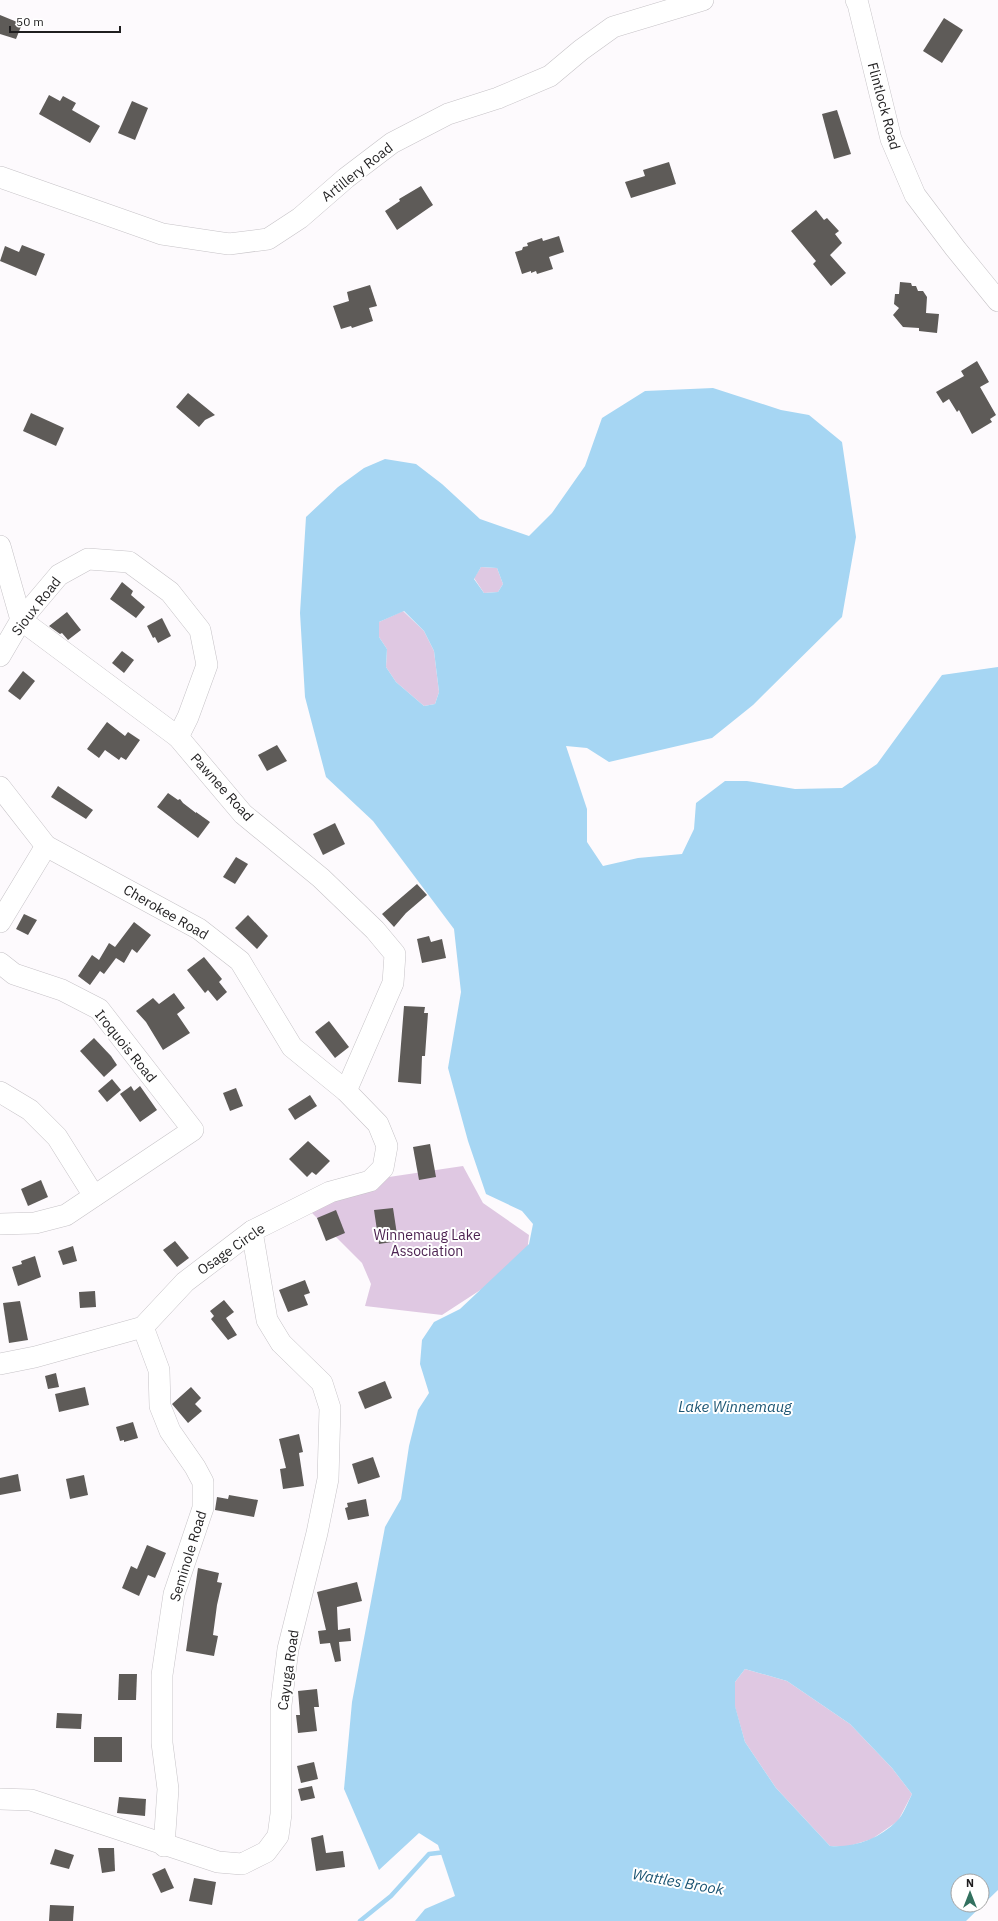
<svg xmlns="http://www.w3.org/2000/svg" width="998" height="1921" viewBox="0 0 998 1921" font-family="'IBM Plex Sans',sans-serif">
  <rect width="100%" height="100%" fill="#fdfafd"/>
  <!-- green -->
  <g fill="#dfc8e2">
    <path d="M481 567 497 568 503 584 498 592 484 593 474 578Z"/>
    <path d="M403 611 424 631 434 651 439 692 435 704 424 706 396 682 386 667 387 649 379 637V622Z"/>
    <path d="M463 1166 483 1203 529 1235 527 1253 485 1287 442 1315 365 1306 371 1284 362 1263 308 1209 335 1185Z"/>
    <path d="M745 1669 787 1681 850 1724 892 1768 912 1794 898 1821 872 1839 846 1847 830 1846 776 1788 745 1742 735 1707V1682Z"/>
  </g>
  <!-- water -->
  <path fill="#a6d6f3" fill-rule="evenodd" d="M713 388 781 410 809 415 842 442 856 537 842 617 753 705 712 738 609 762 587 748 566 746 587 809V842L603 866 638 858 682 854 694 829 696 803 725 781H747L795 789 842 788 877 764 942 675 998 667V1890L966 1921H415L425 1909 455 1896 438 1845 419 1833 379 1870 344 1789 352 1702 385 1527 401 1499 409 1446 418 1410 429 1393 420 1364 422 1340 434 1322 460 1309 529 1244 533 1224 522 1211 486 1194 468 1141 448 1068 461 992 454 929 373 821 326 777 305 697 300 613 306 517 338 487 364 468 385 459 416 464 442 484 480 519 529 536 552 513 585 466 602 418 645 391ZM481 567 497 568 503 584 498 592 484 593 474 579ZM404 611 424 631 434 651 439 692 435 704 424 706 396 682 386 667 387 649 379 637V622ZM745 1669 787 1681 850 1724 892 1768 912 1794C908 1802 903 1815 897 1821 879 1839 854 1848 830 1846L776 1788 745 1742 735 1706V1682ZM958 1881H982V1905H958Z"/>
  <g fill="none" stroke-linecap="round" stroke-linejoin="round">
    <!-- stream -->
    <path stroke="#a6d6f3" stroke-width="4.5" d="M360 1921 391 1896 429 1854 446 1852"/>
  </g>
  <!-- building -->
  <g fill="#5e5b58">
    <path d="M0 15 22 24 16 39 0 34Z"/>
    <path d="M944 18 963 30 942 63 923 51Z"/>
    <path d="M49 95 60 101 63 96 76 103 72 110 100 126 90 143 39 114Z"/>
    <path d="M132 101 148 108 135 140 118 133Z"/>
    <path d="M837 110 851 154 834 159 822 114Z"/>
    <path d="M669 162 676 184 631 198 625 182 645 176 643 170Z"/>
    <path d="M421 186 433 205 397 230 385 211 400 201 399 199Z"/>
    <path d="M816 210 824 220 827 218 839 231 835 234 842 243 830 255 846 273 831 286 813 264 816 261 791 231Z"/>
    <path d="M559 236 564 252 549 257 553 269 537 274 536 271 531 273V271L522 274 515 252 522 250 523 247 528 246 527 243 542 238 543 241Z"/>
    <path d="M22 245 45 254 36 276 0 261 5 246 19 252Z"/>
    <path d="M900 282 911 283 912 286H916L918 291H923L927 297 926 313 939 314 937 333 919 331V328L903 327 893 315 899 308 894 304 895 294H899Z"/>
    <path d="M370 285 377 306 369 308 373 321 352 328 351 326 341 329 333 306 349 301 347 292Z"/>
    <path d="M977 361 989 382 980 387 996 415 990 419 992 422 972 434 959 410 957 412 949 399 943 403 936 392 964 376 961 371Z"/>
    <path d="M188 393 215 415 205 420 199 427 176 407Z"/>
    <path d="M31 413 64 428 56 446 23 431Z"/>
    <path d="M122 582 133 591 131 595 145 607 136 618 110 599Z"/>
    <path d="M67 612 81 630 68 640 62 633 60 634 49 626Z"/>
    <path d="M162 618 171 636 158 643 155 637 153 638 147 626Z"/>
    <path d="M122 651 134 660 124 673 112 663Z"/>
    <path d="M23 671 35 681 20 700 8 691Z"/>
    <path d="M107 722 125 736 128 732 140 740 126 760 121 757 119 760 105 750 99 758 87 749Z"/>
    <path d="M277 745 287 761 267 771 258 755Z"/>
    <path d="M58 786 93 810 86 819 51 797Z"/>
    <path d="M168 793 178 800 180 799 183 803 196 813V812L210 822 198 838 157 807Z"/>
    <path d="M335 823 345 844 323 855 313 834Z"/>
    <path d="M236 857 248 864 235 884 223 877Z"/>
    <path d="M417 884 427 895 406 913 394 927 382 914Z"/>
    <path d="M24 914 37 920 28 935 16 929Z"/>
    <path d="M248 915 268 936 257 949 235 928Z"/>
    <path d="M134 922 151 935 137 953 132 949 124 963 116 958 104 974 100 971 90 985 78 976 92 955 99 960 109 943 115 947Z"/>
    <path d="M429 936 431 942 442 939 446 958 422 963 417 939Z"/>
    <path d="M204 957 222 979 219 982 227 992 217 1001 208 990 205 993 187 970Z"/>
    <path d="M174 993 185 1008 177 1014 190 1033 163 1050 146 1022 136 1011 153 998 159 1004Z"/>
    <path d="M404 1006 425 1007 424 1013H428L425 1056H422L421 1084 398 1082Z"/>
    <path d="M329 1021 349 1047 335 1058 315 1032Z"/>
    <path d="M94 1038 111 1056 117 1065 104 1077 80 1051Z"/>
    <path d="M112 1079 121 1090 107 1102 98 1091Z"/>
    <path d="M131 1086 134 1091 140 1086 157 1110 140 1122 120 1094Z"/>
    <path d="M236 1088 243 1106 230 1111 223 1093Z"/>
    <path d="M310 1095 317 1106 295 1120 288 1109Z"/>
    <path d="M308 1141 330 1161 316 1175 312 1172 307 1177 289 1159Z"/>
    <path d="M430 1144 436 1177 419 1180 413 1147Z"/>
    <path d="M41 1180 48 1197 28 1206 21 1189Z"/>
    <path d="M393 1208 398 1241 379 1244 374 1210Z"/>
    <path d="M336 1210 345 1233 326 1241 317 1218Z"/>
    <path d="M175 1241 189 1258 177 1267 163 1250Z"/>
    <path d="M73 1246 77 1261 63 1265 58 1251Z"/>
    <path d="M35 1256 41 1277 18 1286 12 1267 22 1264 21 1261Z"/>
    <path d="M305 1280 310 1293 304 1295 308 1305 288 1312 279 1290Z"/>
    <path d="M95 1291 96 1307 80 1308 79 1292Z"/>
    <path d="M224 1300 234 1312 226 1318 237 1335 228 1340 211 1319 214 1316 210 1311Z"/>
    <path d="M20 1301 28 1340 9 1343 3 1303Z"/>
    <path d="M56 1373 59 1387 48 1389 45 1376Z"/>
    <path d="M385 1381 392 1398 365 1409 358 1392Z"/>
    <path d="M85 1387 89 1405 59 1412 55 1394Z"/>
    <path d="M191 1387 201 1398 195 1404 202 1411 188 1423 172 1404Z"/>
    <path d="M133 1422 138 1438 124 1442V1440L120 1441 116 1427Z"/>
    <path d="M299 1434 303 1452 299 1453 304 1486 283 1489 280 1469 286 1468 279 1439Z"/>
    <path d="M373 1457 380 1477 358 1484 352 1464Z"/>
    <path d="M18 1474 21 1491 0 1495V1478Z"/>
    <path d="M84 1475 88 1495 70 1499 66 1479Z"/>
    <path d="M229 1495 258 1500 254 1517 215 1510 217 1497 228 1499Z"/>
    <path d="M366 1499 369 1516 348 1520 345 1508 348 1507 347 1503Z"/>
    <path d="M147 1545 166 1553 155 1578 148 1575 139 1596 122 1588 131 1566 137 1569Z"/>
    <path d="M198 1568 219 1573 217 1582 222 1583 217 1605 213 1635 218 1636 214 1656 186 1651Z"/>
    <path d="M357 1582 362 1601 337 1607 338 1630 350 1628 351 1641 339 1642 341 1661 335 1662 330 1643 320 1644 318 1631 326 1630 317 1592Z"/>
    <path d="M119 1674H137L136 1700H118Z"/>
    <path d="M317 1689 319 1707H314L317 1731 298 1733 296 1715H300L298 1691Z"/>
    <path d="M57 1713 82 1714 81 1729 56 1728Z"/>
    <rect x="94" y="1737" width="28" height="25"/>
    <path d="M314 1762 318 1779 301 1783 297 1766Z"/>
    <path d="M312 1786 315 1798 301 1801 298 1789Z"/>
    <path d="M119 1797 146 1799 145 1816 117 1813Z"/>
    <path d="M323 1835 326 1853 343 1851 345 1867 316 1871 311 1838Z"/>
    <path d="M98 1848H114L115 1871 102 1873Z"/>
    <path d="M55 1849 74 1855 69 1869 50 1864Z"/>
    <path d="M165 1868 174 1888 161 1893 152 1874Z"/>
    <path d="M194 1878 216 1882 212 1905 189 1901Z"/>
    <path d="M50 1905 74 1906 73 1921H49Z"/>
  </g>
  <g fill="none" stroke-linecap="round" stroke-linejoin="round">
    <!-- minor casing -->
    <g stroke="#c6c3c7" stroke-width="22">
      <g id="minor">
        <path d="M856 0 858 4 891 139 915 195 955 248 998 301"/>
        <path d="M0 177 162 234 229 244 268 239 300 218 346 178 392 143 448 114 498 98 550 76 581 50 613 27 703 0"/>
        <path d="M0 546 21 620 178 737 243 814 321 878 375 930 395 954 393 983 346 1091"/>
        <path d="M0 656 21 620 59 575 88 559 129 562 170 592 200 630 207 665 188 717 178 737"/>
        <path d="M0 787 46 846 199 929 240 961 292 1047 346 1091 378 1124 387 1146 383 1168 370 1181 330 1192 252 1231 185 1282 143 1327 35 1357 0 1364"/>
        <path d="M0 922 46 846"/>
        <path d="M0 963 14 974 62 990 99 1009 193 1130 66 1215 35 1223 0 1224"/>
        <path d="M0 1092 30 1110 57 1137 94 1196"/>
        <path d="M143 1327 159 1370 160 1406 170 1431 195 1467 203 1482V1508L174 1594 162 1675V1743L168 1789 164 1846"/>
        <path d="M0 1799 31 1800 218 1862 242 1864 266 1852 278 1836 281 1814V1705L288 1649 317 1533 328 1479 330 1408 322 1383 281 1343 267 1320 252 1231"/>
      </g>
    </g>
    <!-- minor -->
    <use href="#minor" stroke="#fff" stroke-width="21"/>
  </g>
  <g text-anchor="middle" stroke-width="4" stroke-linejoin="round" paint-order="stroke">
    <!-- street labels -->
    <g font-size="14" fill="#1f1e1f" stroke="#fff">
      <text transform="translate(884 106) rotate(75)" y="5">Flintlock Road</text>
      <text transform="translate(357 172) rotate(-38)" y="5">Artillery Road</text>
      <text transform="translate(36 606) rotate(-52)" y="5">Sioux Road</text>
      <text transform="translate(222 787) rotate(48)" y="5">Pawnee Road</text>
      <text transform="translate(166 912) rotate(30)" y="5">Cherokee Road</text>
      <text transform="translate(126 1046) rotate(51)" y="5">Iroquois Road</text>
      <text transform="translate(231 1249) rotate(-35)" y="5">Osage Circle</text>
      <text transform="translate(188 1556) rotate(-73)" y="5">Seminole Road</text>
      <text transform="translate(288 1670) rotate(-82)" y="5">Cayuga Road</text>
    </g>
    <!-- park labels -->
    <g font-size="14" fill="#4d2352" stroke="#fff">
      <text x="427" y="1240">Winnemaug Lake<tspan x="427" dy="16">Association</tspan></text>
    </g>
    <!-- water labels -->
    <g font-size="15" font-style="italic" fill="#1c5573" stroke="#fff">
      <text x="735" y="1412">Lake Winnemaug</text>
      <text transform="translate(678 1882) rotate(10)" y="5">Wattles Brook</text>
    </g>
  </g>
  <!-- north arrow -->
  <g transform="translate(970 1893)"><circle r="19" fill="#ffffff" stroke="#a5a5a5"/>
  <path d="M0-3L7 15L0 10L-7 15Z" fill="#32715f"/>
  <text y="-6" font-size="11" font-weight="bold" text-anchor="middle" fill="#1f1e1f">N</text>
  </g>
  <!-- scale -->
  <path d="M10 26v6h110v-6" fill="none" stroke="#1f1e1f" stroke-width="2"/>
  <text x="16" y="26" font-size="12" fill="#1f1e1f" stroke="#ffffff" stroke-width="3" paint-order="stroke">50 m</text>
</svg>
